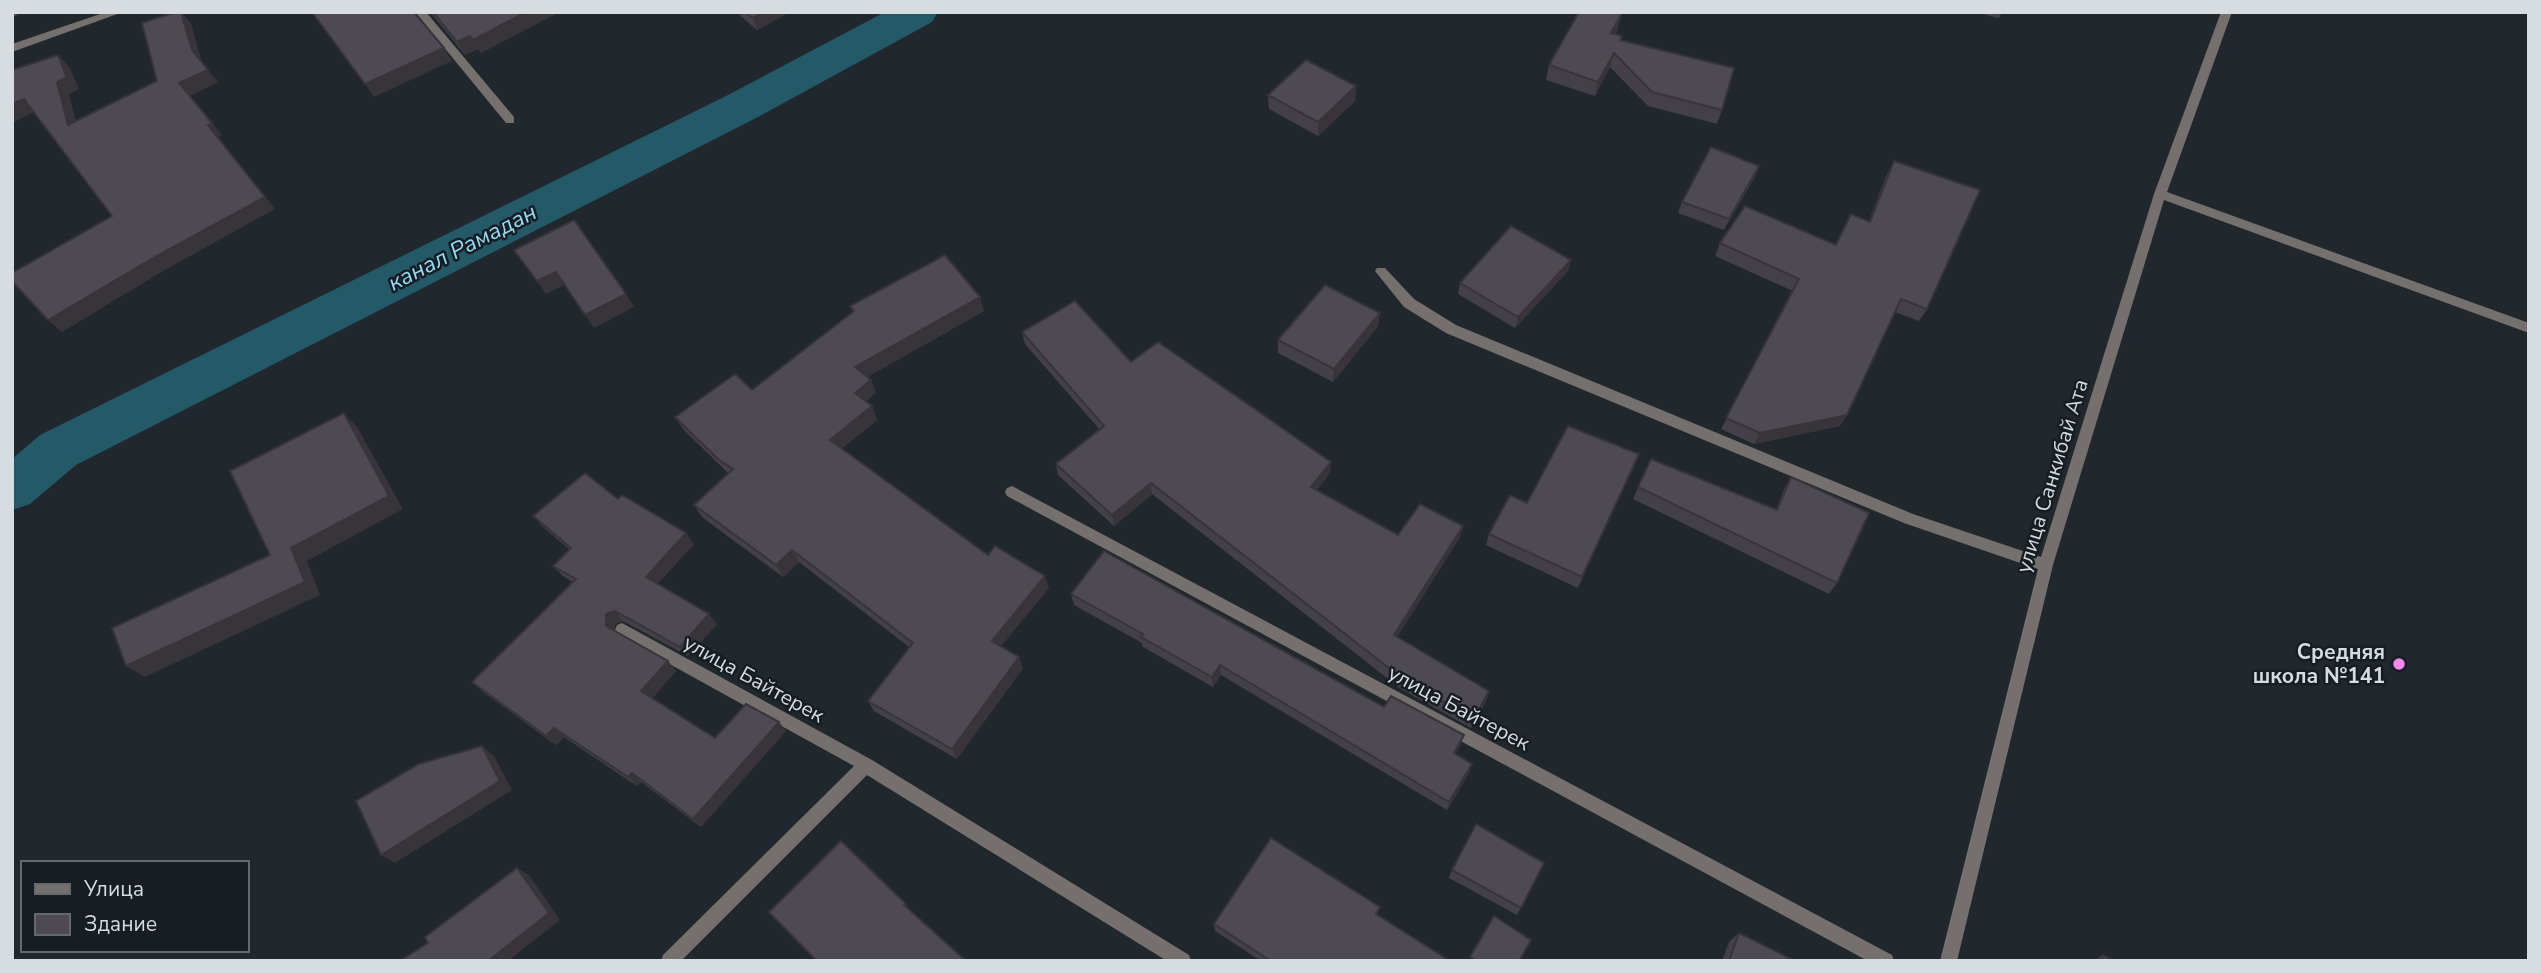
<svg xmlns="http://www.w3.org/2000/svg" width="2541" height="973" viewBox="0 0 2541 973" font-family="'Nunito Sans',sans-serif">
  <rect width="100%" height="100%" fill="#20282e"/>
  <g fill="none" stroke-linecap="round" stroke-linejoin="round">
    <!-- stream -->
    <path fill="#245968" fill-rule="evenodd" d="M12 12H22L12 18Z"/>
    <!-- canal -->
    <path fill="#245968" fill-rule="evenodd" d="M885 12H938L932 22 758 117 76 465 30 504 12 510V459L40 435 728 95Z"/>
    <!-- street -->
    <g fill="#75706d" fill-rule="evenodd">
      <path d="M106 12H123L12 52V44Z"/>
      <path d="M415 12H426L514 117V123H506Z"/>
      <path d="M2221 12H2232L2167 192 2529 323V333L2164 200 2053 565 1957 961H1940L2038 569 1904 523 1446 333 1404 307 1375 271 1377 268H1385L1414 299 1456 325 1913 514 2041 557 2154 194Z"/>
      <path d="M1012 486 1892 955 1894 961H1868L1007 496 1005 492 1007 488Z"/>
      <path d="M622 623 872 760 1189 955 1191 961H1167L867 775 681 961H661L663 955 854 766 617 635 615 630 617 625Z"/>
    </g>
  </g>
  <!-- wall -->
  <g fill="#434047">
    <path d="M430 12H559L481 53 478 49 465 55Z"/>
    <path d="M736 12H790L757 30Z"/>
    <path d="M1975 12H2002L1999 18Z"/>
    <path d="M1618 28 1615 34 1622 36 1621 40 1722 110 1717 124 1648 106 1610 67 1595 96 1546 80 1549 65Z"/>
    <path d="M1356 86 1355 101 1318 136 1269 109 1268 95Z"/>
    <path d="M1894 161 1927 309 1919 321 1895 312 1840 426 1754 444 1721 429 1793 291 1715 256 1720 243 1836 245 1869 221 1887 174Z"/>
    <path d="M1759 166 1755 177 1724 230 1678 213 1682 202Z"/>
    <path d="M1571 260 1568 271 1515 328 1458 294 1460 283Z"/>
    <path d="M850 306 984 311 867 377 876 393 866 401 872 406 877 420 841 449 988 555 1049 588 1001 646 1023 668 957 759 874 711 868 701 909 647 799 562 783 577 702 517 694 505 728 473 684 430 675 417 752 390 853 312Z"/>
    <path d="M1380 313 1378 326 1333 382 1278 353V340Z"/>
    <path d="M1022 332 1131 362 1330 473 1317 490 1398 535 1460 537 1397 637 1489 691 1486 701 1471 728 1401 689 1152 494 1114 526 1058 475 1056 464 1100 430 1025 344Z"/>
    <path d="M1639 454 1578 588 1486 545 1489 534 1527 503Z"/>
    <path d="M1651 459 1776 509 1784 489 1791 477 1837 583 1829 594 1633 499Z"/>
    <path d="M618 499 694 544 658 583 717 624 688 656 623 621 615 624V631L676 671 652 698 715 738 786 731 701 827 641 782 637 786 564 737 556 745 483 692 472 682 573 582 563 576 553 566 569 549 543 527 533 516Z"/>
    <path d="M1071 594 1384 707 1461 744 1455 754 1469 773 1447 810 1221 675 1213 687 1143 647 1142 643 1074 605Z"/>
    <path d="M1544 863 1517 915 1449 878 1452 870Z"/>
    <path d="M1378 915 1450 961H1261L1215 931 1214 924Z"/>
    <path d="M1739 933 1795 961H1722L1729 942Z"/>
    <path d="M2103 955 2114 961H2093Z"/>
  </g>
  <!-- shaded-wall -->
  <g fill="#37343a">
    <path d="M181 12 191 23 202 63 192 50Z"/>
    <path d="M526 12H559L481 53 473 40Z"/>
    <path d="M764 12H790L757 30 753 18Z"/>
    <path d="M1622 13 1618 28 1608 47 1611 33Z"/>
    <path d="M470 36 478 49 465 55 457 42Z"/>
    <path d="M444 48 452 61 374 97 365 84Z"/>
    <path d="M1614 53 1610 67 1595 96 1598 82Z"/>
    <path d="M58 55 70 68 79 89 69 94 80 137 68 125 57 82Z"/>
    <path d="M208 70 218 82 190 96 222 135 218 137 275 209 165 270 62 332 48 320 208 125 179 83Z"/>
    <path d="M1356 86 1355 101 1318 136V122Z"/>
    <path d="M24 99 36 111 12 123V104Z"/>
    <path d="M1759 166 1755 177 1724 230 1729 219Z"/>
    <path d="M1571 260 1568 271 1515 328 1518 317Z"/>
    <path d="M556 272 564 285 546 294 537 281Z"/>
    <path d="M626 294 634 307 594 328 585 315Z"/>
    <path d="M980 297 984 311 860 381 855 367Z"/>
    <path d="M1380 313 1378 326 1333 382 1334 369Z"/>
    <path d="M871 380 876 393 861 406 855 393Z"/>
    <path d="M872 406 877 420 836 453 830 440Z"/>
    <path d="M344 413 357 427 403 509 307 561 320 595 145 677 126 666 291 548Z"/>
    <path d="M1847 415 1840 426 1754 444 1760 433Z"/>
    <path d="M1639 454 1634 467 1578 588 1582 577Z"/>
    <path d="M1331 462 1330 473 1310 498 1311 487Z"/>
    <path d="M1151 483 1152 494 1114 526 1112 515Z"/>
    <path d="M1463 526 1460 537 1392 645 1394 635Z"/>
    <path d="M686 533 694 544 654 587 646 577Z"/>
    <path d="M792 550 799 562 783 577 776 565Z"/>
    <path d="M1045 576 1049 588 996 652 992 641Z"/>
    <path d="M615 611 623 621 615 624V636L606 626V614Z"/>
    <path d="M709 614 717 624 688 656 680 647Z"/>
    <path d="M1019 657 1023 668 957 759 952 749Z"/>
    <path d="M668 661 676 671 650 701 641 691Z"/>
    <path d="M1220 665 1221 675 1213 687 1212 677Z"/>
    <path d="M1489 691 1486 701 1471 728 1474 719Z"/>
    <path d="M779 722 786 731 701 827 693 819Z"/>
    <path d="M554 728 564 737 556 745 546 736Z"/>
    <path d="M1464 735 1461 744 1451 763 1454 753Z"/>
    <path d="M482 746 494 756 512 790 395 863 381 855Z"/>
    <path d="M1472 764 1469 773 1447 810 1449 802Z"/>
    <path d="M632 773 641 782 637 786 628 777Z"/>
    <path d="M517 868 529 875 560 920 508 961H488Z"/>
  </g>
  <!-- building -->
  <g fill="#4e4a53" stroke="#37343a" stroke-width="2">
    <path d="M176 12H181L192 50 208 70 179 83 212 123 208 125 265 197 153 258 48 320 12 281V273L112 216 24 99 12 104V70L58 55 67 77 57 82 68 125 157 81 142 23Z"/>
    <path d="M312 12H414L444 48 365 84Z"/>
    <path d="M433 12H526L473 40 470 36 457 42Z"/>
    <path d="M745 12H764L753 18Z"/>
    <path d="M1579 12H1618L1622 13 1611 33 1622 36 1620 40 1734 68 1722 110 1652 92 1614 53 1598 82 1549 65Z"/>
    <path d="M1306 60 1356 86 1318 122 1268 95Z"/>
    <path d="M1711 147 1759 166 1729 219 1682 202Z"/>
    <path d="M1894 161 1980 190 1927 309 1901 299 1847 415 1760 433 1726 418 1799 279 1720 243 1745 206 1836 245 1851 214 1870 222Z"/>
    <path d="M574 220 626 294 585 315 556 272 537 281 514 250Z"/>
    <path d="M1511 226 1571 260 1518 317 1460 283Z"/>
    <path d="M945 255 980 297 855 367 871 380 855 393 872 406 830 440 988 555 995 546 1045 576 992 641 1019 657 952 749 868 701 913 643 792 550 776 565 694 505 733 469 719 460 675 417 735 374 752 390 854 311 850 306Z"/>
    <path d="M1325 285 1380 313 1334 369 1278 340Z"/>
    <path d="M1075 301 1131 362 1158 342 1331 462 1311 487 1398 535 1420 504 1463 526 1394 635 1489 691 1474 719 1403 679 1151 483 1112 515 1056 464 1104 426 1022 332Z"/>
    <path d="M344 413 389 496 291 548 305 582 126 666 112 628 270 555 230 471Z"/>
    <path d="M1568 426 1639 454 1582 577 1489 534 1510 495 1527 503Z"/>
    <path d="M1651 459 1777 510 1791 477 1869 513 1837 583 1638 487Z"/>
    <path d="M585 473 618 499 622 495 686 533 646 577 709 614 680 647 615 611 606 614V626L668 661 641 691 715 738 746 704 779 722 693 819 632 773 628 777 554 728 546 736 472 682 576 579 553 566 571 548 533 516Z"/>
    <path d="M1104 551 1384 707 1391 696 1464 735 1454 753 1472 764 1449 802 1220 665 1212 677 1141 637 1143 634 1071 594Z"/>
    <path d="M482 746 500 781 381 855 356 801 419 764Z"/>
    <path d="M1476 824 1544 863 1521 908 1452 870Z"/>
    <path d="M1271 838 1380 907 1376 914 1450 961H1271L1214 924Z"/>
    <path d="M841 841 906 904 904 905 966 961H817L769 912Z"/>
    <path d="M517 868 549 913 488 961H400L428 943 425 937Z"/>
    <path d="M1494 916 1531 940 1519 961H1477L1470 957Z"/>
    <path d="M1739 933 1795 961H1729Z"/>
    <path d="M2103 955 2114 961H2102Z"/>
  </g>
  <!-- markers -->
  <circle fill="#f788eb" stroke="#161e24" stroke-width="2.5" cx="2399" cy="664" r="7"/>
  <g text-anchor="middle" stroke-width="5" stroke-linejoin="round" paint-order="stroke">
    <!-- street labels -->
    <g font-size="21" fill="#d7dce0" stroke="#161e24">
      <text transform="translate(2052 476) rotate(-73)" y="7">улица Санкибай Ата</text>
      <text transform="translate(754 679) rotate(29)" y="7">улица Байтерек</text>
      <text transform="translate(1459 708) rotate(28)" y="7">улица Байтерек</text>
    </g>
    <!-- poi labels -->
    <g font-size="21" font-weight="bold" fill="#d7dce0" stroke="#161e24" text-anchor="end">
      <text x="2385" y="659">Средняя<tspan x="2385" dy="24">школа №141</tspan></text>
    </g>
    <!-- water labels -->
    <g font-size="23" font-style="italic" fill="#94dcf4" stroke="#161e24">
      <text transform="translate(462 247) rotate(-27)" y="8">канал Рамадан</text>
    </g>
  </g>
  <!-- border -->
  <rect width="2541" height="973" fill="none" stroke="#d7dce0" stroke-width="28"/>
  <!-- legend -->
  <rect x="21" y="861" width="228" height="91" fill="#161e24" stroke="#636a6f" stroke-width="2"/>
  <rect x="35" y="884" width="35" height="10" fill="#75706d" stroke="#636a6f" stroke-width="2"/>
  <text x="84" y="896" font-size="21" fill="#d7dce0">Улица</text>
  <rect x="35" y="914" width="35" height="21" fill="#4e4a53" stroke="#636a6f" stroke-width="2"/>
  <text x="84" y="931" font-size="21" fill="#d7dce0">Здание</text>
</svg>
